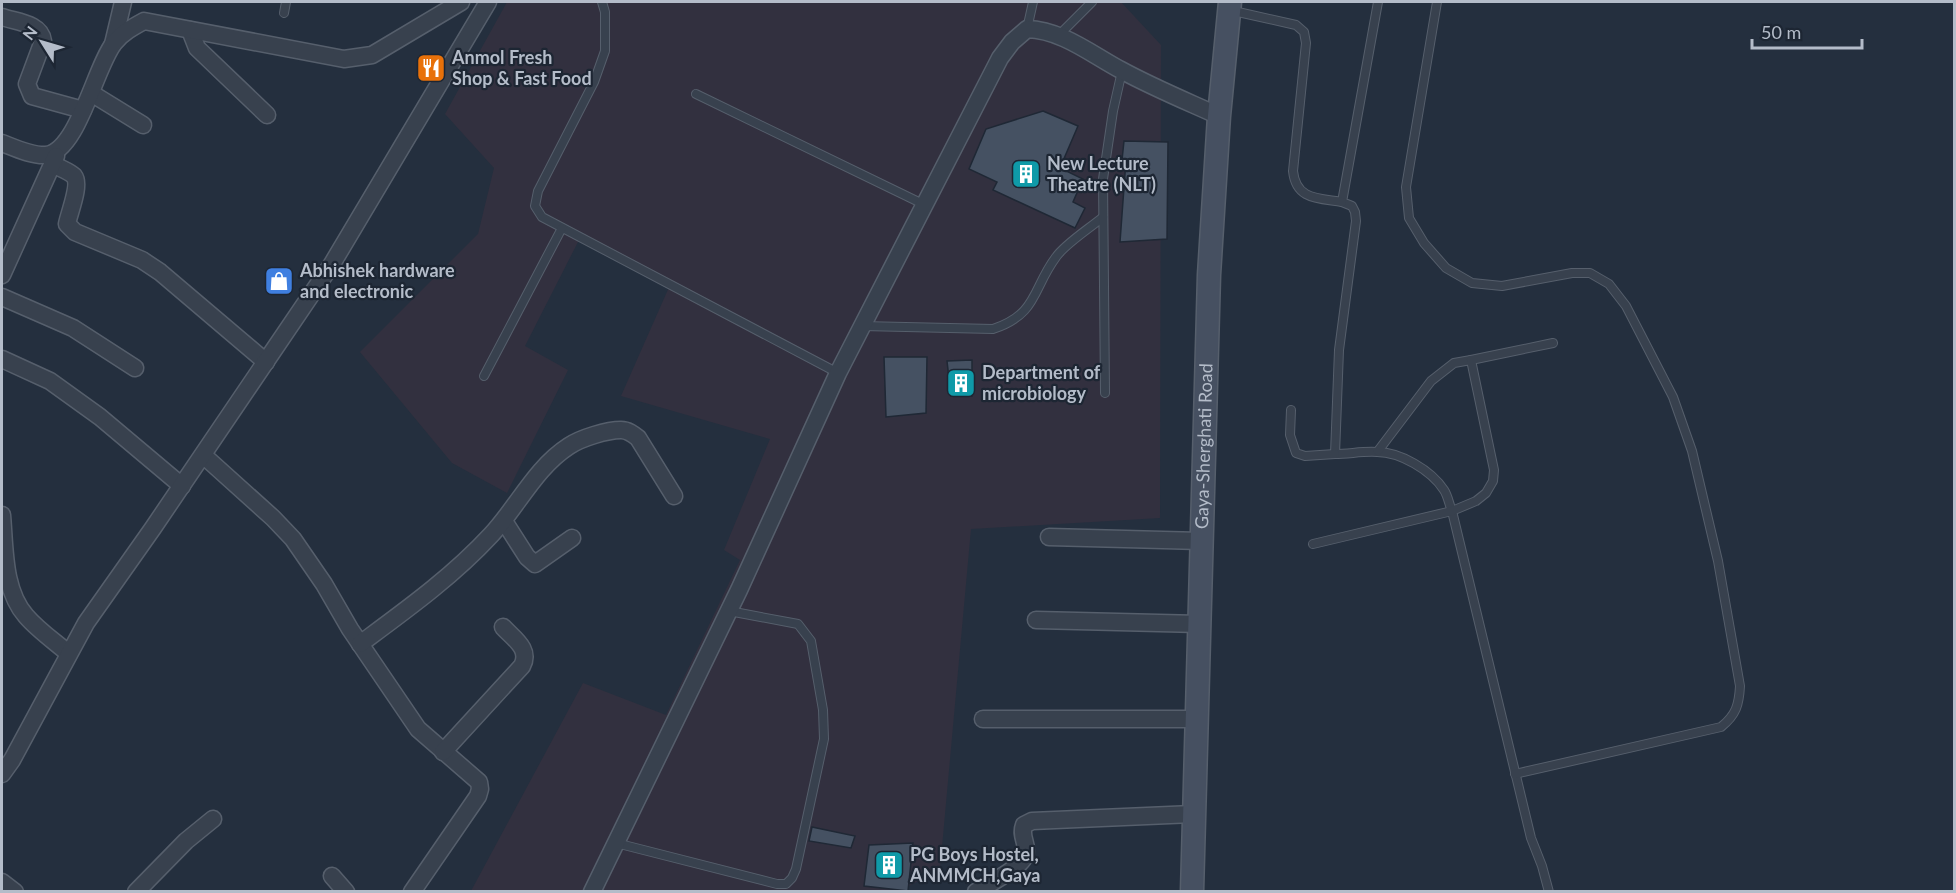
<svg xmlns="http://www.w3.org/2000/svg" width="1956" height="893" viewBox="0 0 1956 893" font-family="Lato,sans-serif">
  <rect width="100%" height="100%" fill="#242f3e"/>
  <!-- medical -->
  <path fill="#32303f" d="M507 2H1121L1161 45 1160 518 971 529 940 869 900 891H471L583 683 666 715 740 560 724 550 770 439 621 396 670 285 579 240 525 346 568 370 507 493 452 463 360 352 478 234 494 168 445 114Z"/>
  <!-- building -->
  <g fill="#455162" stroke="#1f2835" stroke-width="1.5">
    <path d="M1043 111 1078 126 1060 168 1083 179 1073 202 1085 208 1075 228 993 190 997 182 969 169 986 129Z"/>
    <path d="M1124 141 1168 142 1167 239 1120 242 1126 160H1122Z"/>
    <path d="M884 357H927L926 413 886 417Z"/>
    <path d="M972 360V396H951L947 361Z"/>
    <path d="M812 827 855 836 851 848 809 841Z"/>
    <path d="M913 843 908 891 864 886 869 845Z"/>
  </g>
  <g fill="none" stroke-linecap="round" stroke-linejoin="round">
    <!-- lane casing -->
    <g stroke="#565f6c" stroke-width="10">
      <g id="lane">
        <path d="M602 2 605 12V51L594 82 538 191 535 206 542 217 838 373"/>
        <path d="M1378 2 1342 202 1352 206 1355 212 1356 221 1339 350 1335 454C1349 454 1363 451 1377 452 1400 452 1431 470 1444 490 1448 496 1449 504 1452 511L1531 838 1542 866 1549 892"/>
        <path d="M1437 2 1406 187 1409 218 1424 243 1446 268 1472 283 1502 286 1572 273H1590L1609 284 1626 306 1673 397 1692 451 1718 561 1740 686C1739 705 1736 715 1721 727L1515 774"/>
        <path d="M1229 10 1296 25 1304 32 1306 43 1293 171C1296 200 1318 198 1342 202"/>
        <path d="M284 13 286 2"/>
        <path d="M1027 29 1033 2"/>
        <path d="M1058 36 1092 2"/>
        <path d="M696 94 925 205"/>
        <path d="M862 326 993 329C1038 314 1032 289 1056 257 1065 244 1090 228 1103 217"/>
        <path d="M484 376 562 228"/>
        <path d="M1105 393 1103 179 1113 111 1122 71"/>
        <path d="M1291 410 1290 435 1296 453 1305 456 1335 454"/>
        <path d="M1378 451 1431 381 1454 363 1471 360"/>
        <path d="M1313 544 1452 511 1476 501 1486 493 1493 481 1494 470 1471 360 1553 343"/>
        <path d="M616 843 777 884H786L792 878 796 869 824 739 823 710 811 641 798 624 729 611"/>
      </g>
    </g>
    <!-- street casing -->
    <g stroke="#565f6c" stroke-width="19">
      <g id="street">
        <path d="M2 17C16 22 41 23 43 41L27 84 32 96 83 110"/>
        <path d="M190 30 197 48 267 115"/>
        <path d="M113 44 123 2"/>
        <path d="M91 93 143 125"/>
        <path d="M2 143C15 148 32 156 46 155 78 151 95 67 114 43 122 33 133 27 144 21L344 59 372 55 461 2"/>
        <path d="M53 164C59 168 69 171 74 176 81 185 69 213 67 224L75 232 142 260 160 272 266 362"/>
        <path d="M2 275 56 156"/>
        <path d="M2 297 73 328 135 368"/>
        <path d="M2 359 50 381 100 417 182 486"/>
        <path d="M203 455 273 518 293 539 324 584 350 629 418 729 479 782 480 789 478 796 412 892"/>
        <path d="M2 515C5 548 3 590 26 616 38 630 54 641 68 653"/>
        <path d="M504 521 527 557 535 564 572 538"/>
        <path d="M1049 537 1201 541"/>
        <path d="M1036 620 1200 624"/>
        <path d="M360 644C406 610 452 577 491 535 518 506 535 468 569 446 581 438 607 430 621 430 628 430 633 434 638 438L674 496"/>
        <path d="M983 719H1197"/>
        <path d="M443 752 522 666C531 649 514 639 503 627"/>
        <path d="M2 774 12 760 86 623 153 528 332 264 488 2"/>
        <path d="M332 876 346 892"/>
        <path d="M2 882 15 892"/>
        <path d="M136 892 186 841 213 819"/>
        <path d="M592 892 739 590 838 373 1000 58 1012 42 1027 29C1062 30 1091 54 1121 70 1152 87 1186 101 1219 116"/>
        <path d="M976 892C988 884 1026 866 1026 852 1027 842 1020 836 1024 825L1032 821 1193 814"/>
      </g>
    </g>
    <!-- secondary casing -->
    <g stroke="#565f6c" stroke-width="25">
      <g id="secondary">
        <path id="s1" d="M1192 892 1209 275 1219 116 1230 2"/>
      </g>
    </g>
    <!-- lane -->
    <use href="#lane" stroke="#38414e" stroke-width="8"/>
    <!-- street -->
    <use href="#street" stroke="#38414e" stroke-width="16"/>
    <!-- secondary -->
    <use href="#secondary" stroke="#465061" stroke-width="22"/>
  </g>
  <!-- icons -->
  <defs>
    <g id="restaurant-square" transform="scale(1.5)"><rect x="-9" y="-9" width="18" height="18" rx="4" fill="#e8710a" stroke="#1d2633"/><path d="M-5-6h1v4h1v-4h1v4h1v-4h1v5L-1.5 .5V6h-2V.5L-5-1ZM5-6V6H3V1.5H1.5Q1.5-4 5-6Z" fill="#fff"/></g>
    <g id="building-square" transform="scale(1.5)"><rect x="-9" y="-9" width="18" height="18" rx="4" fill="#0f9aa8" stroke="#1d2633"/><path d="M-4-6H4V6H1V3H-1V6H-4ZM-2.5-4.3h1.7v1.8h-1.7ZM.8-4.3h1.7v1.8H.8ZM-2.5-1h1.7V.8h-1.7ZM.8-1h1.7V.8H.8Z" fill="#fff"/></g>
    <g id="shop-square" transform="scale(1.5)"><rect x="-9" y="-9" width="18" height="18" rx="4" fill="#3f7fe0" stroke="#1d2633"/><path d="M-5-2.5h2.3a2.7 3.5 0 0 1 5.4 0H5L5.5 6h-11ZM-1.5-2.5h3a1.5 2.3 0 0 0-3 0Z" fill="#fff"/></g>
  </defs>
  <g fill-rule="evenodd">
    <use href="#restaurant-square" x="431" y="68"/>
    <use href="#building-square" x="1026" y="174"/>
    <use href="#shop-square" x="279" y="281"/>
    <use href="#building-square" x="961" y="383"/>
    <use href="#building-square" x="889" y="865"/>
  </g>
  <g text-anchor="middle" stroke-width="4.5" stroke-linejoin="round" paint-order="stroke">
    <!-- poi labels -->
    <g font-size="18" font-weight="bold" fill="#b4bcc9" stroke="#1d2633" text-anchor="start">
      <text x="452" y="64">Anmol Fresh<tspan x="452" dy="21">Shop &amp; Fast Food</tspan></text>
      <text x="1047" y="170">New Lecture<tspan x="1047" dy="21">Theatre (NLT)</tspan></text>
      <text x="300" y="277">Abhishek hardware<tspan x="300" dy="21">and electronic</tspan></text>
      <text x="982" y="379">Department of<tspan x="982" dy="21">microbiology</tspan></text>
      <text x="910" y="861">PG Boys Hostel,<tspan x="910" dy="21">ANMMCH,Gaya</tspan></text>
    </g>
    <!-- street labels -->
    <g font-size="18" fill="#b4bcc9" stroke="#1d2633">
      <text dy="6" stroke="none"><textPath href="#s1" startOffset="446">Gaya-Sherghati Road</textPath></text>
    </g>
  </g>
  <!-- border -->
  <rect width="1956" height="893" fill="none" stroke="#b4bcc9" stroke-width="6"/>
  <!-- north arrow -->
  <g transform="translate(42 42) rotate(307)" stroke="#1d2633" stroke-width="4.5" paint-order="stroke">
  <path d="M0-4.5L10 22L0 15L-10 22Z" fill="#b4bcc9"/>
  <text y="-9" font-size="16" font-weight="bold" text-anchor="middle" fill="#b4bcc9">N</text>
  </g>
  <!-- scale -->
  <path d="M1752 39v9h110v-9" fill="none" stroke="#b4bcc9" stroke-width="3"/>
  <text x="1761" y="39" font-size="18" fill="#b4bcc9" stroke="#1d2633" stroke-width="4.5" paint-order="stroke">50 m</text>
</svg>
